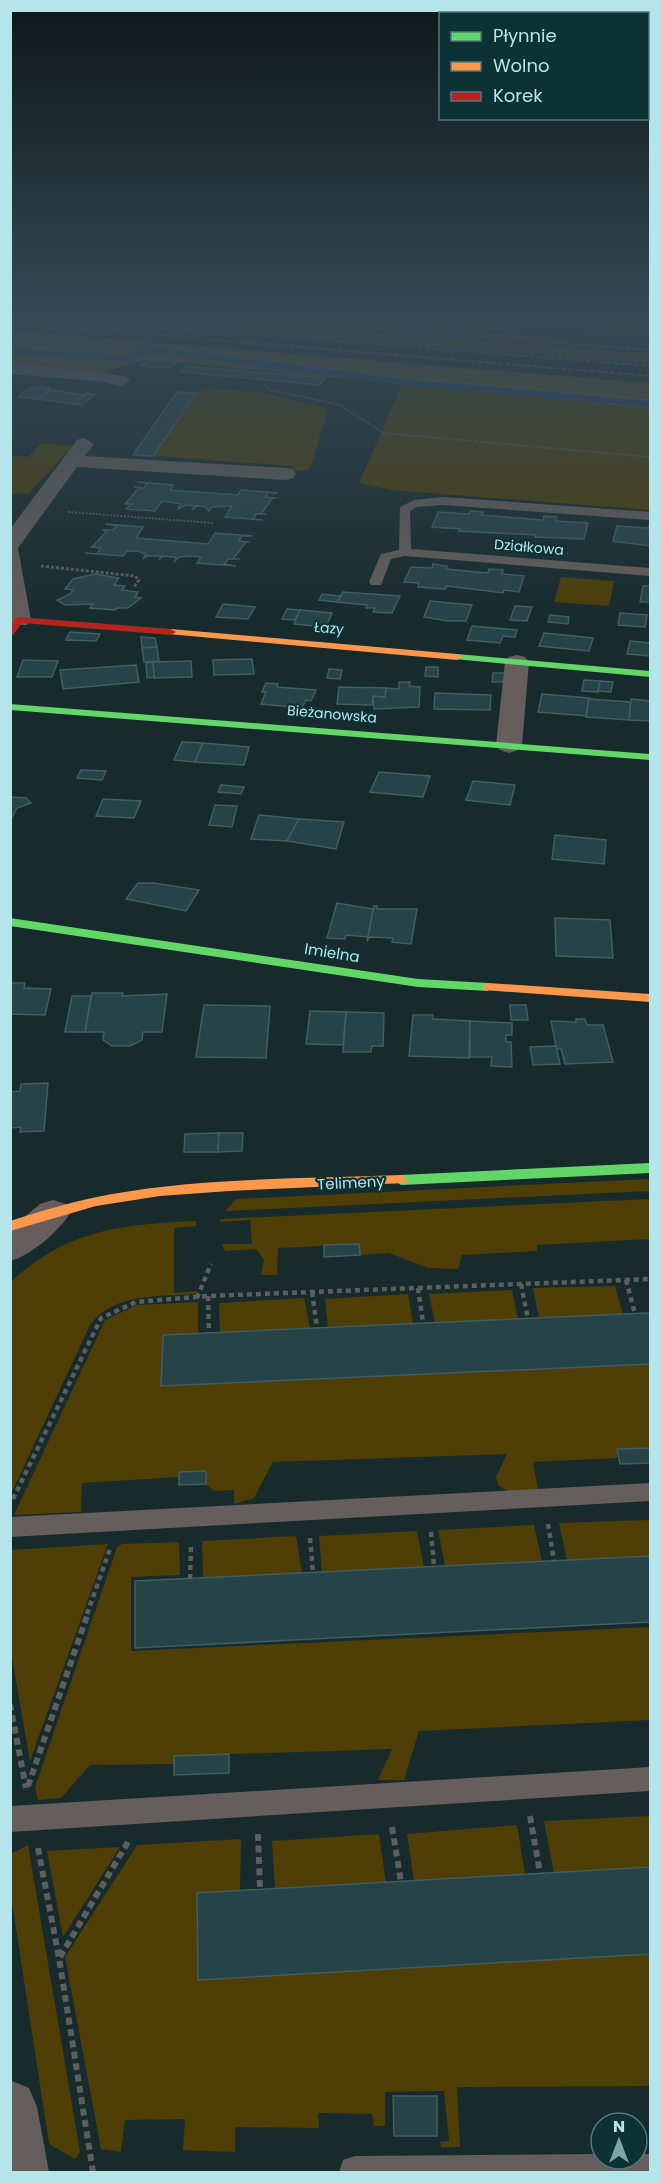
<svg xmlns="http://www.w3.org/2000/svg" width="661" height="2183" viewBox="0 0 661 2183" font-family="Poppins,sans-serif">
  <rect width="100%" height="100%" fill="#172a2c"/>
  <!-- green -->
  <g fill="#4f3e06">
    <path d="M90 319H204L650 354V364Z"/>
    <path d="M278 319H335L597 343V344Z"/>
    <path d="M449 319H650V334Z"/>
    <path d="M402 385 650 409V510L391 490 359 483Z"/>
    <path d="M201 388 263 393 328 409 310 469 289 472 292 466 153 456Z"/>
    <path d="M42 443 73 446 29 493 11 494V455L28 457Z"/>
    <path d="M561 577 614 581 609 606 554 602Z"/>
    <path d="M650 1179V1191L225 1211 236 1199Z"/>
    <path d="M650 1199V1239L537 1245V1251L462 1255 458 1269 428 1268 389 1253 360 1255 359 1244 278 1248 277 1275H261L264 1260 256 1249 225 1251 222 1244H252L250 1220 220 1222V1219Z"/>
    <path d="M196 1221V1226L174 1228V1293L197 1291 196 1294C160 1297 114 1292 90 1325L11 1494V1282C65 1230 123 1224 196 1221Z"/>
    <path d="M615 1286 623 1314 539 1318 533 1288Z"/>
    <path d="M512 1290 518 1319 435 1323 429 1294Z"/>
    <path d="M408 1294 413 1324 328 1327 325 1299Z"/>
    <path d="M304 1298 310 1328 220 1332 219 1303Z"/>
    <path d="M198 1302V1333L163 1335 161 1386 650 1364V1448L617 1449V1458L533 1462 538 1490 507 1491 498 1485 496 1477 507 1454 273 1462 254 1498 234 1504V1490L214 1491 206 1484V1471L179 1477 82 1483 81 1512 14 1515 105 1320 137 1305Z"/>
    <path d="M650 1520V1556L567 1560 559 1523Z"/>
    <path d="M534 1525 542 1561 445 1566 438 1530Z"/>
    <path d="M417 1531 424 1567 322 1572 319 1536Z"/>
    <path d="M296 1536 302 1573 203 1578 202 1541Z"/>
    <path d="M179 1542 180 1575 131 1577V1651L650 1627V1720L419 1731 404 1780H378L392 1749 174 1756 173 1764 90 1765 61 1798 38 1800 35 1787 117 1547 122 1544Z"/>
    <path d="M108 1544 30 1761 11 1652V1550Z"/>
    <path d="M650 1816V1867L554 1873 544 1821Z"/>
    <path d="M517 1825 525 1874 414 1881 407 1834Z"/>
    <path d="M379 1834 386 1883 275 1889 272 1841Z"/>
    <path d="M241 1839 240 1890 197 1893 198 1980 650 1954V2086L457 2087 460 2147H441L440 2142 449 2141 444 2091 385 2092V2126H374L372 2114 318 2113 319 2128 235 2127V2152L183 2150 185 2119 125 2120 121 2152 101 2149 65 1957 137 1845Z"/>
    <path d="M28 1845 80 2152 75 2159 49 2144 11 1896V1854Z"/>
    <path d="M120 1847 63 1937 47 1851Z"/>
  </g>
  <!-- forest -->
  <path fill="#5e4c1b" d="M10 331 650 383V409L146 359 103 372 11 365Z"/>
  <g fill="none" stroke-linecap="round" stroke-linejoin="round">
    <!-- stream -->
    <g stroke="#253a6e" stroke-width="6">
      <path d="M144 349 403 382 650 404"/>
      <path d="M10 351 127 358 141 353 149 342"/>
    </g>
  </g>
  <!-- building -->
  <g fill="#264347" stroke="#415f62" stroke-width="1.5">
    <path d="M148 360 176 363 170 368 141 366Z"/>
    <path d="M187 366 325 378 320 385 181 372Z"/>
    <path d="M41 387 50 388 47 390H50L39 399 18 397 29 388Z"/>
    <path d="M50 390 85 395 74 404 39 399Z"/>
    <path d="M177 392 196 393 153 456 133 455Z"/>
    <path d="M87 393 95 394 82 405 74 404Z"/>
    <path d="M137 482 173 485 170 490 238 495 241 490 278 493H268L265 497 276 498H269L272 499 261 514H266H256L253 519 263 520 225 517 232 506 212 507 209 511 206 507 197 506 192 510 195 506 186 505 178 509 181 504 162 501 155 511 126 509 132 504H125L139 488 134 487 144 488 147 483Z"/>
    <path d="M470 511 483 512 482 515 543 520 544 516 557 517 556 521 588 523 584 539 535 537 536 535 459 531 460 529 432 527 438 512 469 514Z"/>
    <path d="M106 524 143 527 136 538 208 544 215 533 253 536H242L239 541 250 542H243H246L233 559H240H228L224 564 236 566 197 563 201 557 191 556 179 557 174 562 177 558 173 557 163 556 159 560 162 556H147L143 559 146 554 137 551H127L123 556 85 553 97 554 101 548 90 547H96L93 546 107 531 102 530H113L117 526Z"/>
    <path d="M649 525 650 546 613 541 617 526 649 528Z"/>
    <path d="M433 564 447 566 446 569 488 573 489 569 503 570 502 574 524 576 519 592 504 590 503 593 447 586 445 589 418 587 419 583 404 582 411 567 432 568Z"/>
    <path d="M95 574 119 578 114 585 125 586 122 590 138 592 135 597 141 598 128 608H117L115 610 90 608 93 604 65 605 57 600 70 594 73 590 65 589 73 579Z"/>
    <path d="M643 586H650V602H640Z"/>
    <path d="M343 592 400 596 392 613 373 612 375 608H366L367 605 337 602Z"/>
    <path d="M322 594 341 596 337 602 319 600Z"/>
    <path d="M430 601 472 605 466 621H448L424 617Z"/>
    <path d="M223 604 255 607 248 619 216 617Z"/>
    <path d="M515 606 532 607 527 621 510 620Z"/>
    <path d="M287 609 300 610 295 620 282 619Z"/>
    <path d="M300 610 332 613 326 627 294 624Z"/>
    <path d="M620 613 647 615 645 627 618 625Z"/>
    <path d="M550 615 569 617 568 624 548 622Z"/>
    <path d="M472 626 517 630 515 637 503 636 500 643 467 640Z"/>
    <path d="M70 632 100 634 96 641 66 640Z"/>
    <path d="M544 633 593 638 589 651 539 646Z"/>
    <path d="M141 637 155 638 157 647 142 648Z"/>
    <path d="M630 641 650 643V656L627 654Z"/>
    <path d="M157 647 159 661 144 662 142 648Z"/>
    <path d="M252 659 254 674 214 675 213 660Z"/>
    <path d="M23 660 58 661 52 677H17Z"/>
    <path d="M191 661 192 677 154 678 153 662Z"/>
    <path d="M153 662 154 677 147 678 146 663Z"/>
    <path d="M136 665 139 682 63 689 60 670Z"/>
    <path d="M426 667H438V677L425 676Z"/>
    <path d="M329 669 342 670 340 679 327 678Z"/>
    <path d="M493 673H505L504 682H492Z"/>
    <path d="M584 680 600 681 598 692 582 691Z"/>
    <path d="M600 681 613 682 611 692 598 691Z"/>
    <path d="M399 682H410L409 686 420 687 419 707 374 709 373 696 385 697 386 688 399 689Z"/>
    <path d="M266 683 278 684 277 687 316 690 311 701 306 700 302 708 261 704 266 692H262Z"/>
    <path d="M339 687 386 688 385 697 373 696 372 705 337 704Z"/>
    <path d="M435 693 491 695 490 710 434 709Z"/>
    <path d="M542 694 589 698 587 716 538 712Z"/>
    <path d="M589 699 631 702 629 720 586 717Z"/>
    <path d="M631 699 650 701V721L629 720Z"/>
    <path d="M182 742 203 743 195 762 174 760Z"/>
    <path d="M203 743 249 747 244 765 195 762Z"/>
    <path d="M81 770 106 771 102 780 77 778Z"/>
    <path d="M379 772 430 776 423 797 370 792Z"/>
    <path d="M473 781 515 785 510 805 466 800Z"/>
    <path d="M221 785 244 787 241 794 218 792Z"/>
    <path d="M10 797 26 798 31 803 17 808 10 821Z"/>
    <path d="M103 799 141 801 134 818 96 816Z"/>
    <path d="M215 805 237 806 232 827 209 825Z"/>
    <path d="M259 815 299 819 287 841 251 839Z"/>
    <path d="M299 819 344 822 336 849 287 841Z"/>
    <path d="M555 835 606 840 604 864 552 859Z"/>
    <path d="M138 883H154L199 890 186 911 126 899Z"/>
    <path d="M337 903 373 909 368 937 346 935 345 939 327 938Z"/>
    <path d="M374 906H377V909H417L411 944 392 942 393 938 370 937 367 941Z"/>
    <path d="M555 918 610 920 613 958 556 956Z"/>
    <path d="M10 983H25L24 988 51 989 45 1015 10 1014Z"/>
    <path d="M92 993H123L122 996 167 994 162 1032H143L142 1040 130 1046H112L103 1040 104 1032H85Z"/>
    <path d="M72 996H91L85 1032H65Z"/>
    <path d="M204 1005 270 1006 266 1058 196 1057Z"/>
    <path d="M510 1005H526L528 1020H511Z"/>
    <path d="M310 1011 346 1012 343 1045 306 1044Z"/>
    <path d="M346 1012 384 1013 383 1046H372L371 1052H343Z"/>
    <path d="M413 1015H433V1019L470 1021 469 1058 409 1056Z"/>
    <path d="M576 1019H585L587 1025H603L613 1062 565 1064 561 1049H557L556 1046 551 1021 576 1022Z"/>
    <path d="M470 1021 512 1023V1035H506V1042H511L512 1067 491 1066 492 1057H470Z"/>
    <path d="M556 1046 560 1064 533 1065 530 1047Z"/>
    <path d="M48 1083 44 1131 20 1132 21 1127 10 1128V1092L20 1091 21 1084Z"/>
    <path d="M219 1133 218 1152H184L185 1134Z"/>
    <path d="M219 1133H243L242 1151 218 1152Z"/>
    <path d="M359 1244 360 1255 324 1257V1245Z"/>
    <path d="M646 1313H650V1364L161 1386 163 1335Z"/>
    <path d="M650 1448V1463L620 1464 617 1449Z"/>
    <path d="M206 1471V1484L179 1485V1472Z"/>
    <path d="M650 1556V1622L135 1648V1581Z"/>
    <path d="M229 1754V1773L174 1775V1756Z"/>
    <path d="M650 1867V1954L198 1980 197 1893Z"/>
    <path d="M393 2096H437V2136H394Z"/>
  </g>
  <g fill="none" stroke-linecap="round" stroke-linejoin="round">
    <!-- path-far3 -->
    <g stroke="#5d5e5e" stroke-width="2" stroke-dasharray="2 1.5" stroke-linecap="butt">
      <path d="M10 338 107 350"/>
      <path d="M181 349 404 377 650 400"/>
      <path d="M138 362 147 358H162L181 349 167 347"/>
      <path d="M265 385 271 390 340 405 383 433 650 457"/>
      <path d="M68 512 214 523"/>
    </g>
    <!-- path-far2 -->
    <path stroke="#5d5e5e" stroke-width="3" stroke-dasharray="3 2" stroke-linecap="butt" d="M41 566 135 576 139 580 134 587"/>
    <!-- path-far1 -->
    <g stroke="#5d5e5e" stroke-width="4.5" stroke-dasharray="5 4" stroke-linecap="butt">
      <path d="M626 1280 635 1314"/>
      <path d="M521 1284 528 1319"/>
      <path d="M418 1288 423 1323"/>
      <path d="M312 1292 317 1328"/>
      <path d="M208 1296 209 1333"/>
      <path d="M197 1298 211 1264"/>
      <path d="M13 1499 101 1318 136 1302 208 1296 650 1279"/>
      <path d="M548 1524 554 1561"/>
      <path d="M431 1532 434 1566"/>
      <path d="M310 1538 313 1573"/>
      <path d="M190 1579 191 1546"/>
      <path d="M87 1614 110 1549"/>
    </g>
    <!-- path -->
    <g stroke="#5d5e5e" stroke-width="6" stroke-dasharray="7 4.5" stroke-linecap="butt">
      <path d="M10 1704 26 1788"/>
      <path d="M28 1786 88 1613"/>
      <path d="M530 1816 540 1873"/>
      <path d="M392 1827 401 1882"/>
      <path d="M258 1834 260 1889"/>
      <path d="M38 1848 59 1958 93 2172"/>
      <path d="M60 1957 128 1842"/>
    </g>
    <!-- lane -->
    <g fill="#655e5c" fill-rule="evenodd">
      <path d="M443 497 650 512V520L443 505 417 507 410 511 411 549 650 568V576L405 556 391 559 381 585H371L369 582 381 554 399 550 400 507 414 500Z"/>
      <path d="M650 1483V1501L10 1537V1517Z"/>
      <path d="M650 1767V1791L10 1832V1806Z"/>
      <path d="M601 2154V2159H637V2154H650V2172H339L343 2160 355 2156Z"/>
    </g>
    <!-- street -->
    <g fill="#655e5c" fill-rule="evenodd">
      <path d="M10 364 96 371 127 377 130 381 121 386 96 381 10 374Z"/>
      <path d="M84 438 94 444 85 456 286 468 293 470 296 474 293 478 286 480 77 467 18 548 31 620 27 625H11L10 529 77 440Z"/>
      <path d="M517 655 525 657 529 662 522 745 518 750 509 753 500 750 496 745 505 662 509 657Z"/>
      <path d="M53 1200 66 1204 71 1212C59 1231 32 1255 10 1261V1229L40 1204Z"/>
      <path d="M10 2080 29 2088 37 2107 49 2172H10Z"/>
    </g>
    <!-- fast -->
    <g fill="#63d668" fill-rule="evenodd">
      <path d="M457 654 650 671V677L454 659V655Z"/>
      <path d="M10 704 650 754V760L10 710Z"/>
      <path d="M10 918 418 979 488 983 494 987 488 991 418 987 10 926Z"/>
      <path d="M650 1163V1173L401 1185 394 1180 401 1175Z"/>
    </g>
    <!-- slow -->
    <g fill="#ff974d" fill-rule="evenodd">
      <path d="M171 629 457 654 462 657 457 660 168 634V630Z"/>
      <path d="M488 983 650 994V1002L484 990 482 987Z"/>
      <path d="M401 1175 408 1180 406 1183 229 1191 160 1196 96 1206 10 1231V1221C44 1210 78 1200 112 1194 207 1177 305 1179 401 1175Z"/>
    </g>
    <!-- jam -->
    <path fill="#b3261e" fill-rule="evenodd" d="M19 617 171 629 176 632 171 635 22 623 13 635 10 636V625L16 618Z"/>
    <!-- rail -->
    <g stroke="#5a6162" stroke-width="2" stroke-dasharray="5 2" stroke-linecap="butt">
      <path d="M256 319 650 350"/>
      <path d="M10 323 650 376"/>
      <path d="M139 325 650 366"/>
    </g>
  </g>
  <!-- sky -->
  <linearGradient id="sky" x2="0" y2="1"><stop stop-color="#0d1718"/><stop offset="0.51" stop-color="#364a56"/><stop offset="1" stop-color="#364a56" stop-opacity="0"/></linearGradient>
  <rect width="661" height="624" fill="url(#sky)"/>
  <g text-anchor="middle" stroke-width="4.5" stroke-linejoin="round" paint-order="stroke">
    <!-- far-street labels -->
    <g font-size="14" fill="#b5e5eb" stroke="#0e3135">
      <text transform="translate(529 547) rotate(5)" y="5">Działkowa</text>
      <text transform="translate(329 628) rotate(5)" y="5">Łazy</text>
      <text transform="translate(332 714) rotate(5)" y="5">Bieżanowska</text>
    </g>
    <!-- street labels -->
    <g font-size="15" fill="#b5e5eb" stroke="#0e3135">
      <text transform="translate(332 953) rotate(9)" y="5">Imielna</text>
      <text transform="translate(351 1183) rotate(-3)" y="5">Telimeny</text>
    </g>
  </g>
  <!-- border -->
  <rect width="661" height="2183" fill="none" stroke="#b5e5eb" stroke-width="24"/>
  <!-- legend -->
  <rect x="439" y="12" width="210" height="108" fill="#0e3135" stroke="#51797e" stroke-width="1.5"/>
  <rect x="451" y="32" width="30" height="9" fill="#63d668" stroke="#51797e" stroke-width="1.5"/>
  <text x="493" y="42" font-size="18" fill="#b5e5eb">Płynnie</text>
  <rect x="451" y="62" width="30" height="9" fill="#ff974d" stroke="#51797e" stroke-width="1.5"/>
  <text x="493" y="72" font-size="18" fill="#b5e5eb">Wolno</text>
  <rect x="451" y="92" width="30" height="9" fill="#b3261e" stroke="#51797e" stroke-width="1.5"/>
  <text x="493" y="102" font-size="18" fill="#b5e5eb">Korek</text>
  <!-- north arrow -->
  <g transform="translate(619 2141)"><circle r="28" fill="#0e3135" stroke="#51797e" stroke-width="1.5"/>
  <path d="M0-4.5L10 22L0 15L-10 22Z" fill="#7ea4a8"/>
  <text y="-9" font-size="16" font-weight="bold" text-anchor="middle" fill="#b5e5eb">N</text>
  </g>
</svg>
